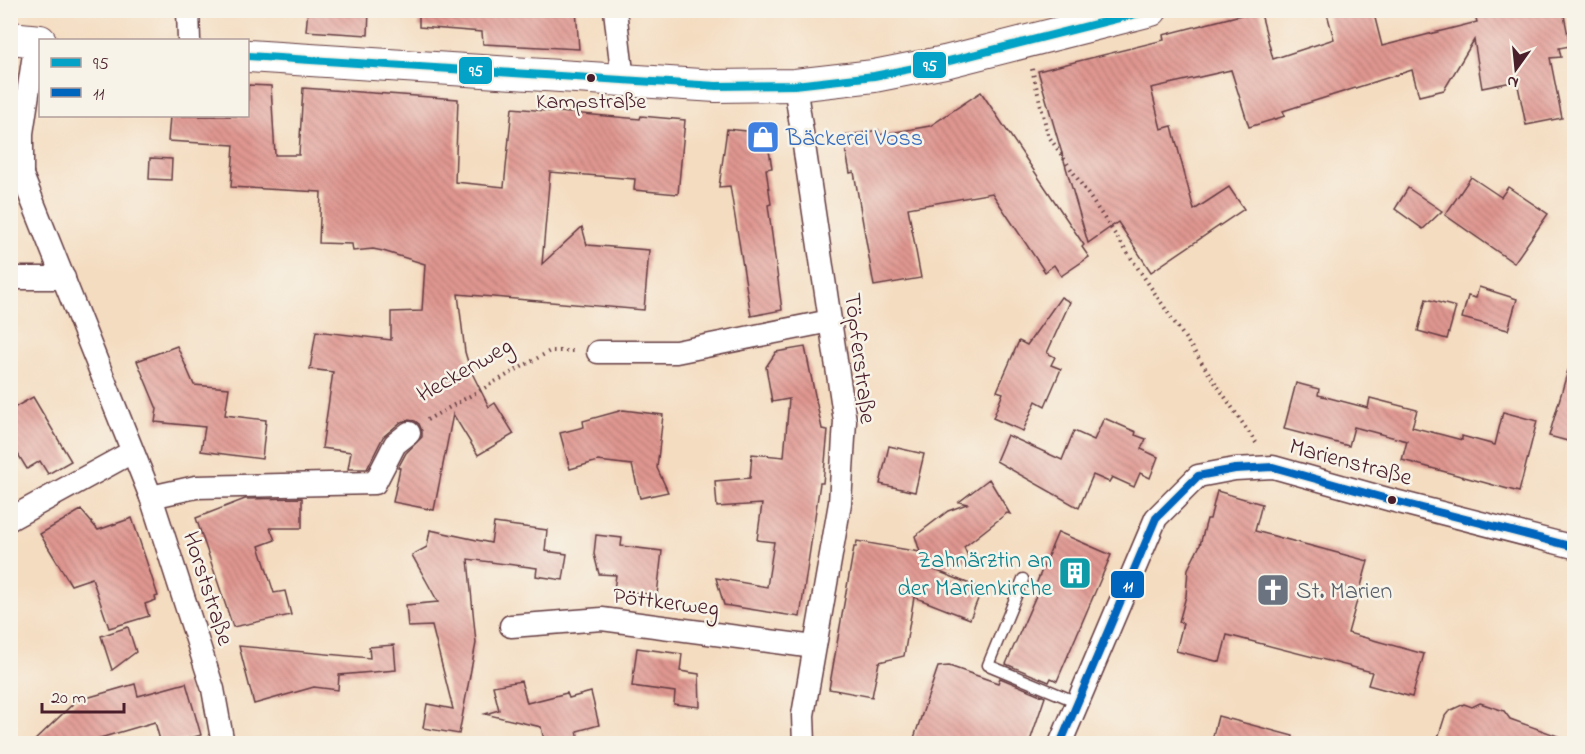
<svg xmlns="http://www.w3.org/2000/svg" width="1585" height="754" viewBox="0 0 1585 754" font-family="'Indie Flower',sans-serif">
  <defs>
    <pattern id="building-back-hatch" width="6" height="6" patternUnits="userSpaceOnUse" patternTransform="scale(1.5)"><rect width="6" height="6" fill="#e09791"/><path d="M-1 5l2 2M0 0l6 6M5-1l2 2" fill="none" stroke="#b87b77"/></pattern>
  </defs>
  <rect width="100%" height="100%" fill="#f7f3e8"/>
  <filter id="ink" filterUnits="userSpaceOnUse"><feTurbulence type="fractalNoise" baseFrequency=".0167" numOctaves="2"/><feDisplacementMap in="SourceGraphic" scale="12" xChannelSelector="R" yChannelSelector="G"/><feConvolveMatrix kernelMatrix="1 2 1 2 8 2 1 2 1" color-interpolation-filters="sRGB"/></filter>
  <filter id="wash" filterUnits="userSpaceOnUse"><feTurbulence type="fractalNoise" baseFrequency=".008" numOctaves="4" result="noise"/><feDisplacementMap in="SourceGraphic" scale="24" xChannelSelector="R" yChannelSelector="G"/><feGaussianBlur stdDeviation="1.35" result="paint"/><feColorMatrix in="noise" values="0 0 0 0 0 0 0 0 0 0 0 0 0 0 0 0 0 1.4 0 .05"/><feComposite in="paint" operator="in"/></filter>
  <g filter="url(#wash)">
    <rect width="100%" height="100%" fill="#f4dcc0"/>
    <g id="blocks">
      <!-- building -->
      <g fill="url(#building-back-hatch)">
        <path d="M308 10H369L368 35 306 31Z"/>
        <path d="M419 10H576L579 49 483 44 482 32 419 27Z"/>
        <path d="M1260 10 1273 59 1334 39 1326 10H1373L1382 46 1477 22 1474 10H1563L1570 46 1559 48 1561 57 1550 58 1562 118 1526 125 1517 81 1482 88 1474 40 1444 90 1419 96 1412 70 1283 111 1285 116 1249 127 1231 70 1151 88 1161 129 1172 126 1194 210 1229 187 1244 209 1151 272 1118 222 1088 243 1038 71 1164 40 1163 35Z"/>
        <path d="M248 85 271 86 275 155H299L303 88 458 99 455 182 504 187 512 108 640 119 641 116 685 120 678 194 634 190 635 179 550 172 542 264 582 227 587 245 649 250 644 310 458 294 465 352 470 369 489 407 495 403 514 434 478 455 453 414 434 510 393 502 400 468H398L406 453 422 437V431L419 424 415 421 408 420 401 422 383 437 367 469H348L351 452 322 448 333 372 310 369 316 331 391 340V312L422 311 425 264 383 251 373 249 353 251 352 244 319 243 321 192 231 187 234 145 168 141 170 116H248Z"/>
        <path d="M981 92 1084 245 1082 247 1089 257 1061 276 1054 265 1045 272 992 193 908 208 921 278 874 286 854 172 850 173 843 136 878 130 879 135 930 126Z"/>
        <path d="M727 129 766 133 772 168 766 169 771 204 768 205 782 310 751 316 730 186 719 187Z"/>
        <path d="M150 158 172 159 171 180 149 179Z"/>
        <path d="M1471 177 1501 197 1508 187 1548 214 1514 263 1445 215Z"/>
        <path d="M1408 188 1442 211 1423 229 1395 209Z"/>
        <path d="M1479 287 1517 299 1508 330 1462 318 1468 296 1476 298Z"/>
        <path d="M1061 297 1070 302 1047 353 1055 357 1051 365 1061 369 1045 406 1036 401 1023 431 993 418 1003 393 997 391 1019 341 1027 345Z"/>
        <path d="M1426 299 1456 307 1447 339 1418 331Z"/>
        <path d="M177 346 194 385 229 388 225 415 266 420 262 459 201 451 205 427 155 422 157 409 137 361Z"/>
        <path d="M805 347 822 429 828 430 823 483H820L800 617 724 605 716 578 767 587 774 542 757 540 762 504 717 507 715 481 750 478 752 454 784 457 789 399 772 402 766 367 776 352Z"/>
        <path d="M1568 370 1575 371V443L1549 436Z"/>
        <path d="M1296 383 1319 389 1318 395 1368 408 1370 398 1417 410 1412 427 1462 440V436L1495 445 1503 412 1537 421 1519 492 1402 460 1407 441 1354 427 1349 446 1284 429Z"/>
        <path d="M33 397 71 461 48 474 40 461 27 469 10 441V410Z"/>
        <path d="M623 410 663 415 657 468 668 492 640 498 632 465 598 461 570 469 560 433 584 427 583 421Z"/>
        <path d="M1104 418 1136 432 1135 435 1146 439 1141 449 1158 457 1150 478 1140 473 1134 487 1112 477 1109 482 1093 475 1079 508 996 461 1007 435 1062 460 1074 431 1094 440Z"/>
        <path d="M889 446 924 454 915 492 880 484Z"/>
        <path d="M989 479 1010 514 1007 513 964 547 969 559 935 570 982 589 970 619 914 597 904 656 879 662 872 697 829 689 854 547H856L857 541 920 552 915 536 948 511 967 504 959 502Z"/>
        <path d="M1217 491 1262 504 1255 531 1368 561 1348 633 1424 654 1412 697 1368 685 1372 672 1227 635 1220 662 1176 651 1183 623 1179 622 1186 596 1188 569 1200 545 1207 519H1210Z"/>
        <path d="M302 498V528H270L275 540 259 546 274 593 285 591 291 615 233 627 196 518 245 499Z"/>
        <path d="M81 510 98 530 132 518 158 596 155 597 156 600 145 604 149 616 109 628 92 578 71 585 40 534Z"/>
        <path d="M494 523 547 530 545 551 567 554 563 580 536 576 537 568 468 559 476 643 459 734 423 728 427 704 453 709 432 626 408 627 406 605 438 602 412 555 427 547 430 530 491 543Z"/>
        <path d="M1058 532 1111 555 1057 681 1051 678 1049 682 1006 664 1038 591 1034 589Z"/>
        <path d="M596 535 622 538 621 546 662 551 657 595 614 590 616 575 599 574 594 554Z"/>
        <path d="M128 627 136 652 112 670 101 636Z"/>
        <path d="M394 645 396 670 339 675 338 690 314 687 254 704 239 646 370 658 369 647Z"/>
        <path d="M637 648 682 654 680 671 699 674 700 707 674 704 675 692 632 686Z"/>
        <path d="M949 666 998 683 1000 678 1045 697 1029 744H912L938 667Z"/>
        <path d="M521 681 527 703 567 693 569 698 591 692 599 725 577 731 580 744H545L541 727 485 714 499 710 493 686Z"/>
        <path d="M186 683 201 735 170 744H161L155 722 93 740 94 744H31L76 701 135 684 138 696Z"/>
        <path d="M1480 703 1504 711 1510 719 1569 740V744H1436L1445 716 1449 711 1464 704 1472 707Z"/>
        <path d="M1218 716 1293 736 1292 744H1211Z"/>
      </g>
    </g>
  </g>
  <g filter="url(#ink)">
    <use href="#blocks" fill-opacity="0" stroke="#643b41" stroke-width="1.5"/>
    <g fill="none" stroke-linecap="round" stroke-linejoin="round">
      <!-- service casing -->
      <g stroke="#643b41" stroke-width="13">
        <path id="service" d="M1023 579 988 665 1077 702"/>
      </g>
      <!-- minor casing -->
      <g stroke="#643b41" stroke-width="25">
        <g id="minor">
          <path d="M188 10 189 40"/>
          <path d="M615 10 623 81"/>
          <path d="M795 85 845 421 840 503 803 715 804 744"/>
          <path d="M10 156 22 175 151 497 213 689 223 744"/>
          <path d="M22 175V133L36 41"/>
          <path d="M10 278H64"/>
          <path d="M598 352H676L830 321"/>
          <path d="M151 497 196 487 375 483 395 444 409 433"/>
          <path d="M10 519 132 452"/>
          <path d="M511 626 602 619 814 647"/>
          <path d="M1060 744 1156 518 1198 476 1235 469 1273 467 1391 500 1574 547"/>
        </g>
      </g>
      <!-- secondary casing -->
      <g stroke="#643b41" stroke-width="34">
        <g id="secondary">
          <path d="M10 38 40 41"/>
          <path d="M248 56 716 86 795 85 874 76 945 62 1151 10"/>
        </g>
      </g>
      <!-- path -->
      <g stroke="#643b41" stroke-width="4" stroke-dasharray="1.5 4.5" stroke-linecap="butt">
        <path d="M1032 69 1048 135 1256 443"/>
        <path d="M427 420 550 351H573"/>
      </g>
      <!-- service -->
      <use href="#service" stroke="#fff" stroke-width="10"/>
      <!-- minor -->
      <use href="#minor" stroke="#fff" stroke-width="22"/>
      <!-- secondary -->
      <use href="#secondary" stroke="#fff" stroke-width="32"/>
      <!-- bus-1 casing -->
      <g stroke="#f7f3e8" stroke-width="12">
        <path id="bus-1" d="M248 56 716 86 795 85 874 76 945 62 1151 10"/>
      </g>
      <!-- bus-2 casing -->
      <g stroke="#f7f3e8" stroke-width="12">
        <path id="bus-2" d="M1060 744 1156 518 1198 476 1235 469 1273 467 1391 500 1574 547"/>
      </g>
      <!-- bus-1 -->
      <use href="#bus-1" stroke="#04a2c6" stroke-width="8"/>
      <!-- bus-2 -->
      <use href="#bus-2" stroke="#0065bd" stroke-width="8"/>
    </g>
  </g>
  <!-- icons -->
  <defs>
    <g id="shop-square" transform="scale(1.725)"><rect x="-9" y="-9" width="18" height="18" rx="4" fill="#3f7fe0" stroke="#f7f3e8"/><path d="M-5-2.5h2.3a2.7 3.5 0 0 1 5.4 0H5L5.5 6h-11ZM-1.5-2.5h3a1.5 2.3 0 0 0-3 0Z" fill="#fff"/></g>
    <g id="building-square" transform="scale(1.725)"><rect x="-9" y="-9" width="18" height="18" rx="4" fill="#0f9aa8" stroke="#f7f3e8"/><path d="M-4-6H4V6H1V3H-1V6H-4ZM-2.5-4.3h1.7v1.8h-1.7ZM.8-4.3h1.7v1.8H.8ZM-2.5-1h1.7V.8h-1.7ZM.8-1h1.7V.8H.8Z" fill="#fff"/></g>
    <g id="church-square" transform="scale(1.725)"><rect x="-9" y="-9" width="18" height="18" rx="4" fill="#6b7280" stroke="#f7f3e8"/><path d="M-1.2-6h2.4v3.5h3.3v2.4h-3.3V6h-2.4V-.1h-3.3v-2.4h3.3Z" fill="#fff"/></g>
  </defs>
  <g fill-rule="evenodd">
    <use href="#shop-square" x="763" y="137"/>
    <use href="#building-square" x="1075" y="573"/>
    <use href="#church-square" x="1273" y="590"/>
  </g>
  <!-- markers -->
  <g fill="#4a1f2b" stroke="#f7f3e8" stroke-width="2">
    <circle cx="591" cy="78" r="5"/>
    <circle cx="1392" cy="500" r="5"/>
  </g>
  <g text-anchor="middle" stroke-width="5" stroke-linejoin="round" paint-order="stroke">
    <!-- bus labels -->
    <g font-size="22" fill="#4a1f2b" stroke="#f7f3e8">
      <text x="591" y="108">Kampstraße</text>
    </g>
    <!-- shop labels -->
    <g font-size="24" fill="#366cbe" stroke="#f7f3e8" text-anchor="start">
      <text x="786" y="145">Bäckerei Voss</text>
    </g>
    <!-- street labels -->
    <g font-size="24" fill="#4a1f2b" stroke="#f7f3e8">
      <text transform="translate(861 358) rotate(83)" y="8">Töpferstraße</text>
      <text transform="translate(464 369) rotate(-30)" y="8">Heckenweg</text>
      <text transform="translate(1351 461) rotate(15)" y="8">Marienstraße</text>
      <text transform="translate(209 588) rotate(72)" y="8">Horststraße</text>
      <text transform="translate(666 601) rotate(7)" y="8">Pöttkerweg</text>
    </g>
    <!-- culture labels -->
    <g font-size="24" fill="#0d838f" stroke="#f7f3e8" text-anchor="end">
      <text x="1052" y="567">Zahnärztin an<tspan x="1052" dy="28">der Marienkirche</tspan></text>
    </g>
    <!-- worship labels -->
    <g font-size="24" fill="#5b616d" stroke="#f7f3e8" text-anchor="start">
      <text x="1296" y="598">St. Marien</text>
    </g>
  </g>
  <g stroke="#f7f3e8" stroke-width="2">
    <rect x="912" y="51" width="35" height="28" rx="6" fill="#04a2c6"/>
    <rect x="458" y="56" width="35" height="29" rx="6" fill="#04a2c6"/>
    <rect x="1110" y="570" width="35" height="29" rx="6" fill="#0065bd"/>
  </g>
  <g font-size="16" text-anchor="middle" font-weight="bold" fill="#fff">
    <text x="930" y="71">95</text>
    <text x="476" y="76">95</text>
    <text x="1128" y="591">11</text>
  </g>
  <!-- margin -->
  <rect width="1585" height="754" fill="none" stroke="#f7f3e8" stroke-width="36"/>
  <!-- legend -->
  <rect x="39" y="39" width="210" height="78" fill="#f7f3e8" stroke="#b29e9c" stroke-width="1.5"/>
  <rect x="51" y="58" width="30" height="9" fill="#04a2c6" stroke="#b29e9c" stroke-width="1.5"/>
  <text x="93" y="69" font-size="18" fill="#4a1f2b">95</text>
  <rect x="51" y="88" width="30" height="9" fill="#0065bd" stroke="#b29e9c" stroke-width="1.5"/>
  <text x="93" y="99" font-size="18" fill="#4a1f2b">11</text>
  <!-- north arrow -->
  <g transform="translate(1516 69) rotate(195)" stroke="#f7f3e8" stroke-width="4.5" paint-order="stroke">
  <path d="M0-4.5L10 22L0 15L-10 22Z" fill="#4a1f2b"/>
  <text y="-9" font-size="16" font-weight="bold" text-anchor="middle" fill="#4a1f2b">N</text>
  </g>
  <!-- scale -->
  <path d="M42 703v9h82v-9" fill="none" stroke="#4a1f2b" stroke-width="3"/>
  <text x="51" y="703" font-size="18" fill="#4a1f2b" stroke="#f7f3e8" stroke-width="4.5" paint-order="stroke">20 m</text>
</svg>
